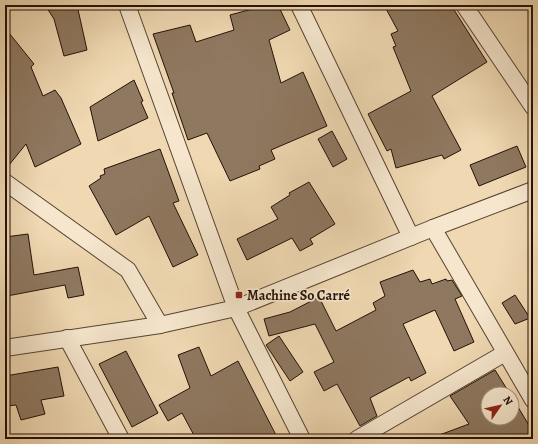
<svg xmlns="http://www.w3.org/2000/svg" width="538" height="444" viewBox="0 0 538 444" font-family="Alegreya,serif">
  <rect width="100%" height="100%" fill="#efd8b2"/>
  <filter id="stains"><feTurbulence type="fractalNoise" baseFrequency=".005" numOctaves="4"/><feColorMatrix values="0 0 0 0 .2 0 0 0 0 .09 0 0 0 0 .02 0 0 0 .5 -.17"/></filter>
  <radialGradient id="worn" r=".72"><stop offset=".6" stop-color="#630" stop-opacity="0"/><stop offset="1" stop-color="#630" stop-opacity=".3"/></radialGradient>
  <!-- building -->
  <g fill="#8e7860" stroke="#241107">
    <path d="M45 5H77L87 50 64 56 54 19Z"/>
    <path d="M267 5H278L290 30 269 40 281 83 303 72 327 126 271 150 275 159 259 166 260 169 230 181 207 133 188 140 172 93H174L153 34 190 25 196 42 234 30 230 15Z"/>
    <path d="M384 5H451L487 62 432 96 461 150 444 159 442 155 396 168 391 149 387 151 368 114 411 91 393 47 396 46 391 34 398 31Z"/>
    <path d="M5 28 34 64 31 67 43 96 55 90 61 98 81 144 35 167 26 144 5 170Z"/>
    <path d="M134 80 143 101 141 102 148 118 98 141 90 107Z"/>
    <path d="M332 131 347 159 333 167 318 139Z"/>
    <path d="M517 146 526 167 479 186 470 165Z"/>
    <path d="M160 149 179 201 173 203 198 255 173 267 149 216 116 235 89 186 101 178 100 176 105 174 104 169Z"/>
    <path d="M309 182 335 224 310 239 313 244 300 251 292 238 247 260 237 239 278 219 271 207 290 195 289 193Z"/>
    <path d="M28 234 34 275 78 267 84 295 68 298 65 285 7 296 5 280V237Z"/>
    <path d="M413 270 420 282 430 279 432 284 446 279 447 281 452 280 462 296 455 299 474 342 454 351 435 310 403 324 426 373 411 381 409 377 370 398 377 416 360 426 337 384 324 391 314 372 334 362 315 324 269 336 264 319 290 312 319 297 336 331 376 310 373 303 385 296 380 282Z"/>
    <path d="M515 295 530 318 515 324 502 303Z"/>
    <path d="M279 336 303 372 290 381 266 345Z"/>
    <path d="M199 347 211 376 238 361 278 439H196L182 413 168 421 159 405 190 388 178 355Z"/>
    <path d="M126 351 158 413 132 427 99 364Z"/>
    <path d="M58 367 64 396 41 400 45 414 21 420 16 405 7 406 5 398V376Z"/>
    <path d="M495 370 510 394H488V418H512V397L533 432 522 439H435L434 437 469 424 450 396Z"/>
  </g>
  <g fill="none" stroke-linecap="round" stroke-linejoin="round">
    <!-- minor casing -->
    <g stroke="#574332" stroke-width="18">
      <g id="minor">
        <path d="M127 5 236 308 302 439"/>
        <path d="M299 5 411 237"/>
        <path d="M464 5 533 107"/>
        <path d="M5 182 128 270 160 325"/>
        <path d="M433 228 533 400"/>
        <path d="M67 338 121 439"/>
        <path d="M5 348 160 325 236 308 433 228 533 190"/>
        <path d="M357 439 505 353"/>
      </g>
    </g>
    <!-- minor -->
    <use href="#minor" stroke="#f5e6cd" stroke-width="16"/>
  </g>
  <!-- markers -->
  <rect fill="#8f2418" stroke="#f5e6cd" stroke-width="1.5" x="235" y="291" width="8" height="8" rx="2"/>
  <g text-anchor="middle" stroke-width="3.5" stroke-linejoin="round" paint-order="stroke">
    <!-- poi labels -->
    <g font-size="14" font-weight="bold" fill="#241107" stroke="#f5e6cd" text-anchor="start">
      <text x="247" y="300">Machine So Carré</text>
    </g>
  </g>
  <!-- margin -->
  <rect width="538" height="444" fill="none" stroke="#efd8b2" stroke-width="20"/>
  <rect x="6" y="6" width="526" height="432" fill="none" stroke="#241107" stroke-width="2"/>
  <rect x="10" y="10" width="518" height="424" fill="none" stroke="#241107"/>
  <!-- north arrow -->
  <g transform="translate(500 406) rotate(56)"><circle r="19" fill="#f5e6cd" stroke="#a1917e"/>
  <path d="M0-3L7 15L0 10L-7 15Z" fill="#8f2418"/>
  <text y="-6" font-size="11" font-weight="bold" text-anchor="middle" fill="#241107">N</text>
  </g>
  <rect width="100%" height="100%" filter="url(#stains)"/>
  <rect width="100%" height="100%" fill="url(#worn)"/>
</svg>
